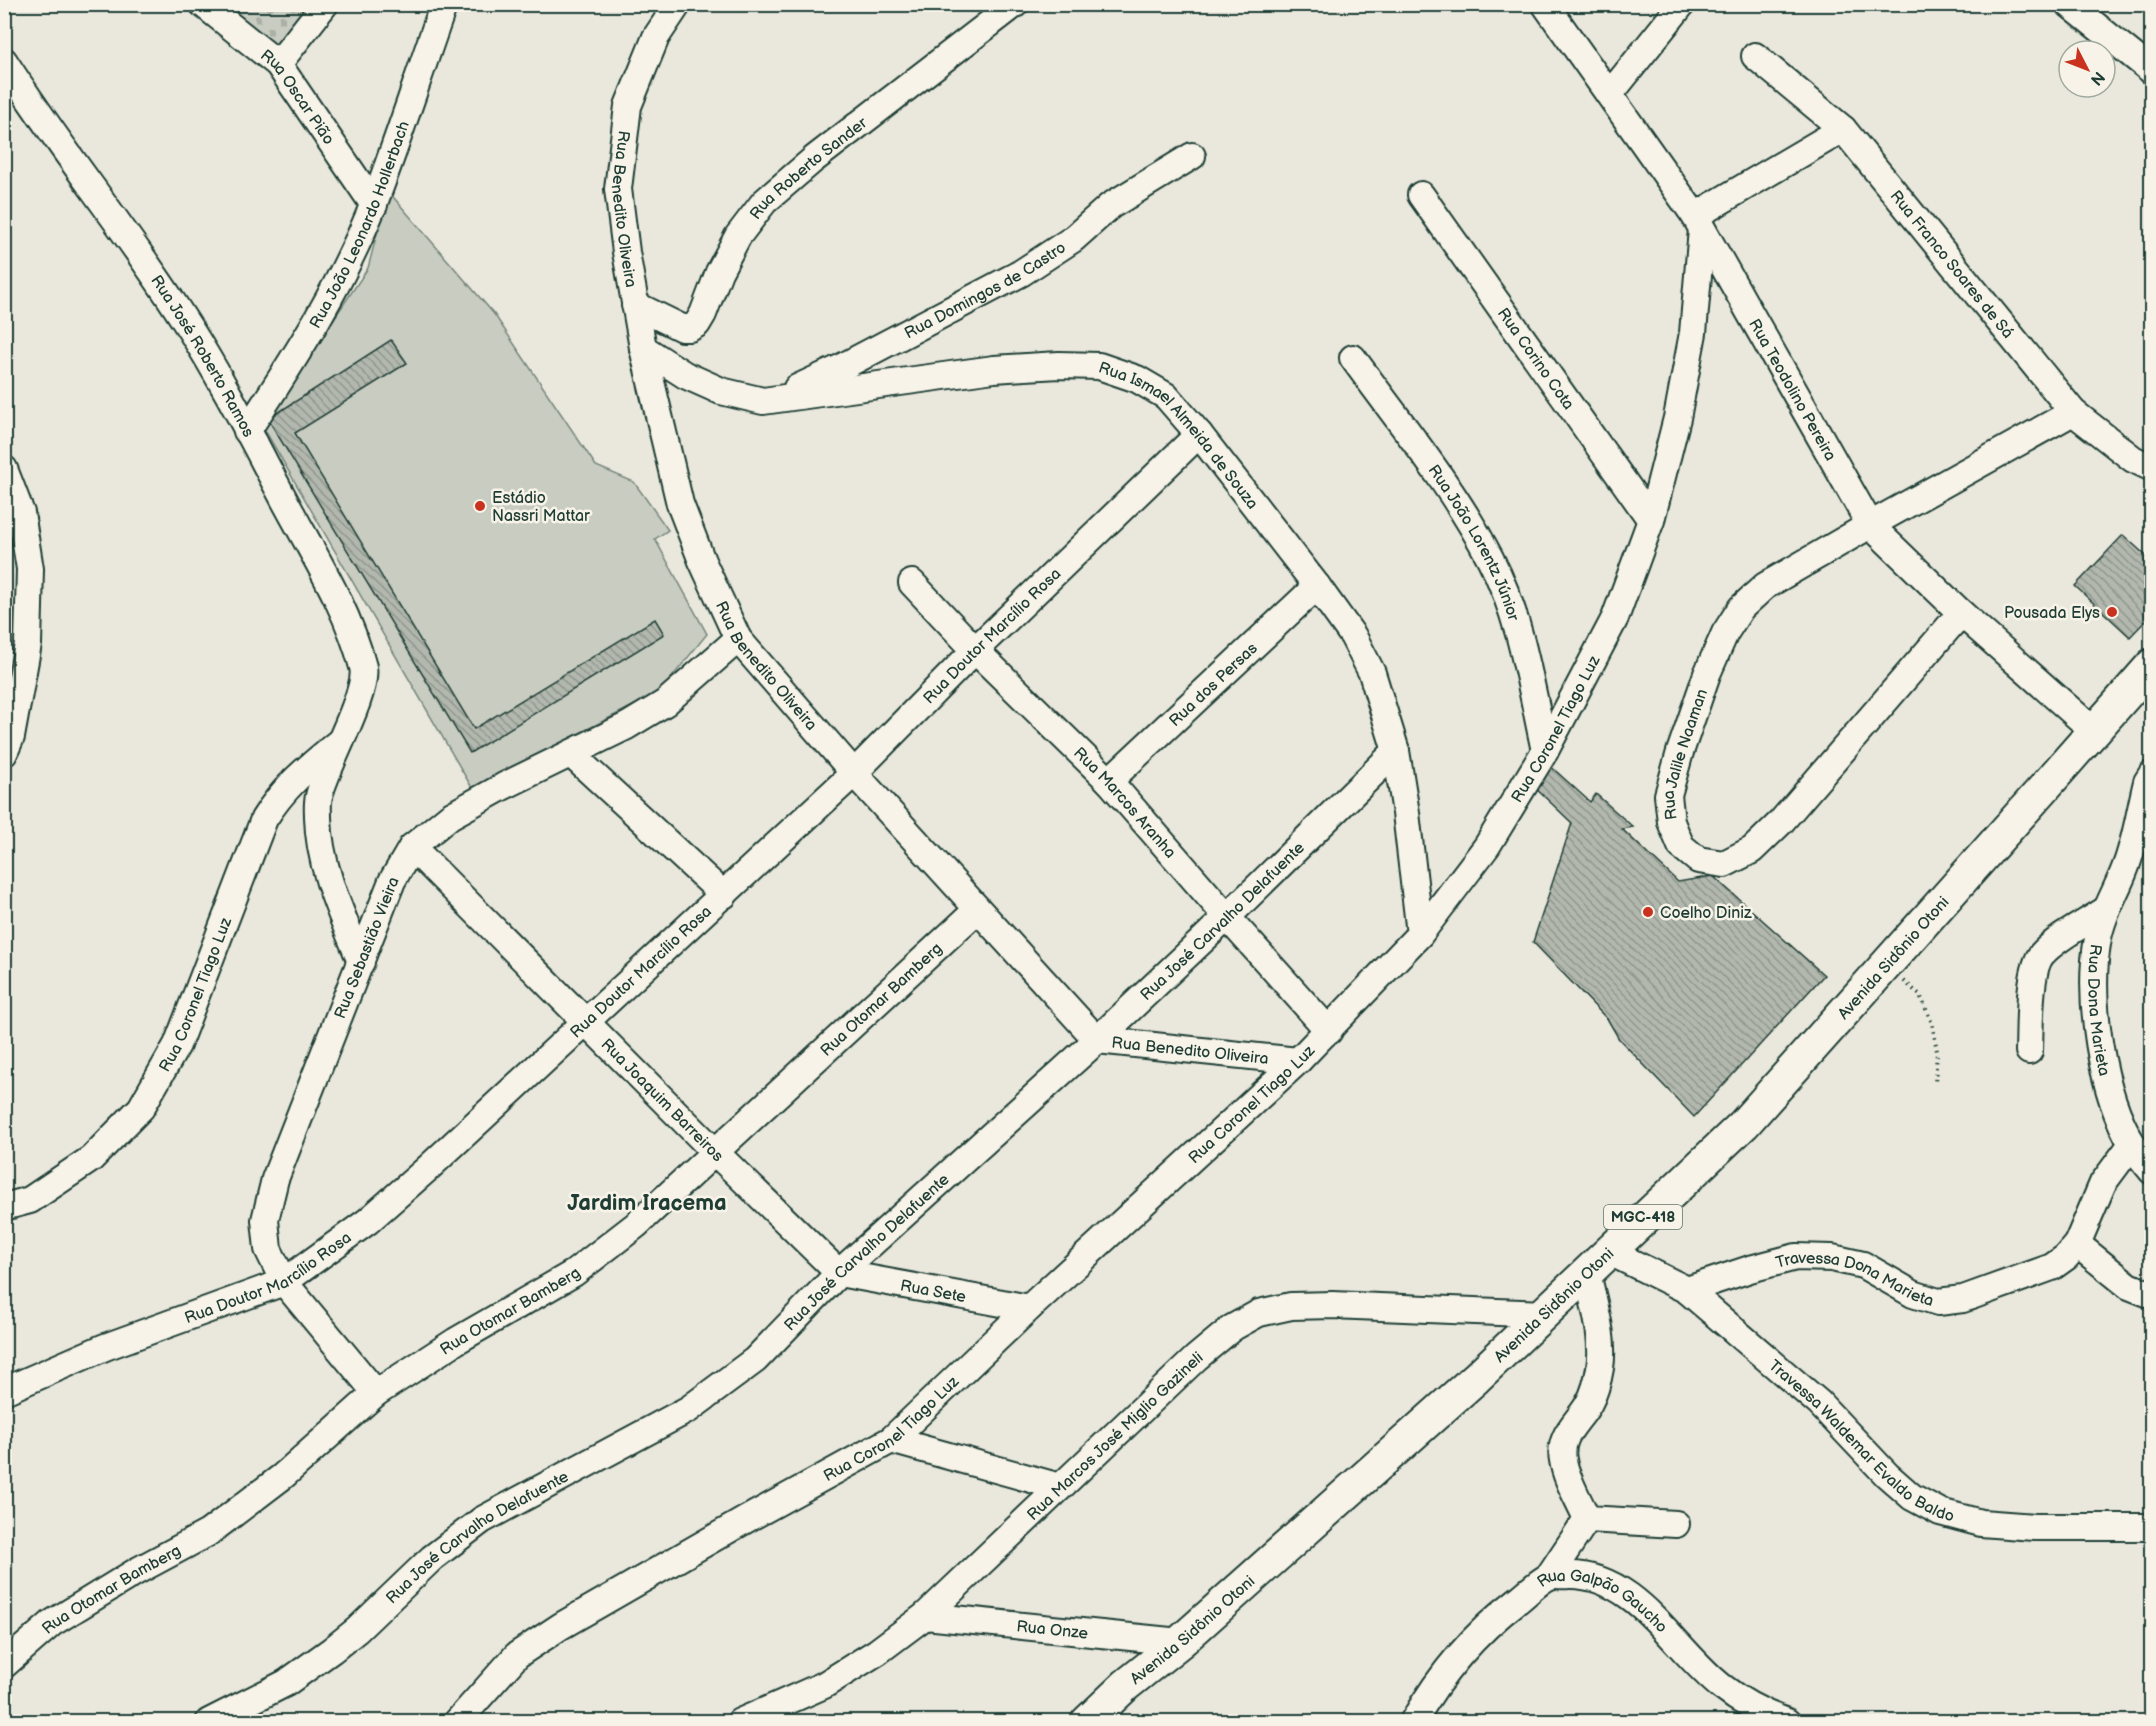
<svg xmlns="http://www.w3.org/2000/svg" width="2156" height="1726" viewBox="0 0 2156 1726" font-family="'Balsamiq Sans',sans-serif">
  <defs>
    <pattern id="cemetery-stones" width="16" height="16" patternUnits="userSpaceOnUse" patternTransform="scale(1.5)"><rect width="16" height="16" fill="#c8ccc1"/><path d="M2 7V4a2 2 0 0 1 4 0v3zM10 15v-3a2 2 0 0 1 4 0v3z" fill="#abb0a6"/></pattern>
    <pattern id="building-back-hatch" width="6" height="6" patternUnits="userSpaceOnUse" patternTransform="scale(1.5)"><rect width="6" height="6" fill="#b2b8ae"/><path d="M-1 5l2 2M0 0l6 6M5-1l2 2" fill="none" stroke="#90978e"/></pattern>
  </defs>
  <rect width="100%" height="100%" fill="#eae8dd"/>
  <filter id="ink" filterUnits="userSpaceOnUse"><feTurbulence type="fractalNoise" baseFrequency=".0167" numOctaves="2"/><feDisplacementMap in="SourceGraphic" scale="12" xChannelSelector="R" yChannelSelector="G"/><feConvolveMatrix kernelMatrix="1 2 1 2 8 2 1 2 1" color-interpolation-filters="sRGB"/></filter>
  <g filter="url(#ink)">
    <!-- cemetery -->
    <path fill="url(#cemetery-stones)" stroke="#74847a" stroke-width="1.5" d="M221 5H307L275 45Z"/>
    <!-- pitch -->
    <path fill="#c8ccc1" stroke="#74847a" stroke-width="1.5" d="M388 191 494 314 596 466 634 482 668 530 655 539 707 634 660 692 472 788 259 420 327 329 368 268Z"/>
    <!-- building -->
    <g fill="url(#building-back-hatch)" stroke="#1f3d34" stroke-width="1.5">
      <path d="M391 340 407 363 295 433 474 729 655 619 664 634 470 753 268 419Z"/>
      <path d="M2123 535 2152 561V614L2130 637 2075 586Z"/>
      <path d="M1547 763 1590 802 1596 794 1633 827 1622 829 1678 882 1713 876 1824 975 1694 1117 1619 1039 1608 1020 1533 942 1572 823 1532 785Z"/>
    </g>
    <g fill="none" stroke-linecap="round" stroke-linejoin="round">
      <!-- minor casing -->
      <g stroke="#1f3d34" stroke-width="30">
        <g id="minor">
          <path id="s1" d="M203 4 278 64 374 205"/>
          <path id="s2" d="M678 4 656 37 628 106 618 189 626 252 643 348 680 504 702 561 738 639 854 773 1097 1040 1298 1061"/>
          <path id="s3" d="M1545 4 1695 216 1870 525 1961 613 2094 731"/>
          <path d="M2069 4 2152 71"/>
          <path id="s4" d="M1755 56 1843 129 2073 412 2133 459 2152 468"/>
          <path id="s5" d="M4 61C62 152 131 235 188 326 225 384 255 445 287 505 315 557 348 609 363 667 369 692 326 766 319 796 317 803 318 810 318 817 319 868 342 915 361 962"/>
          <path d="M278 64 325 4"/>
          <path d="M1610 94 1682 4"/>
          <path id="s6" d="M1421 195 1651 520"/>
          <path d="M1695 216 1843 129"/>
          <path id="s7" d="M635 305 682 328H690L697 324 703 314 719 272 738 236 764 202 814 159 1015 4"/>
          <path id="s8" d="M643 348 685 375 721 391 763 401 994 369 1059 365 1099 366 1137 379 1166 396 1199 434 1317 586 1353 636 1372 673 1396 751 1406 813 1420 934"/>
          <path id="s9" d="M1353 358C1400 423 1453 487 1490 558 1521 617 1531 687 1545 751"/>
          <path id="s10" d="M797 388 840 368 1021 273 1073 239 1110 206 1192 156"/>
          <path id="s11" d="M247 431C295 358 342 285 374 203 399 138 420 71 444 4"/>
          <path d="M4 469 21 513 30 569 28 644 11 737 4 753"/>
          <path id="s12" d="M912 583 975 650 1109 781 1227 917 1329 1031"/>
          <path id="s13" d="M1961 613 1781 822 1752 850 1724 864 1698 860 1681 846 1671 822 1668 795 1680 752 1707 674 1725 633 1741 608 1765 586 1870 525 2073 412"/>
          <path d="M571 754 724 895"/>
          <path id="s14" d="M2152 774 2147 782C2140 810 2136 840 2126 866 2117 891 2103 911 2098 938 2087 997 2101 1094 2133 1145 2138 1154 2145 1163 2152 1171"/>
          <path id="s15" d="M1109 781 1317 586"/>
          <path id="s16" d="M412 847 716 1153 839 1273 1029 1308"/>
          <path d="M2029 1051C2030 1029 2028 970 2042 954 2057 937 2086 923 2104 911"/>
          <path id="s17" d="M4 1207 30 1200 91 1159 141 1108 177 1045 264 819C285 785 309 767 339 742"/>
          <path d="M2077 1244 2129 1286 2152 1295"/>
          <path id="s18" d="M1608 1251 1687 1290 1819 1403 1887 1475 1912 1497 1940 1512 1981 1523 2034 1527H2152"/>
          <path d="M1587 1272C1593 1302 1605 1337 1600 1368 1598 1380 1595 1392 1589 1403 1579 1422 1558 1435 1563 1460 1566 1480 1579 1500 1587 1519L1676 1524"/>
          <path id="s19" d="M1687 1290 1750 1269 1796 1257 1832 1258 1863 1265 1913 1294 1938 1302 1963 1299 2052 1267 2066 1257 2077 1244 2103 1183 2132 1144"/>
          <path id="s20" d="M4 1391 105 1347 284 1282 368 1221 427 1169 854 773 975 650 1199 434"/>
          <path id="s21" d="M376 1393 284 1282 268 1249 265 1220 275 1179 392 881 412 847 450 816 504 786 627 726 665 703 738 639"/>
          <path d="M891 1440 1060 1487"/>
          <path d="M1549 1576 1587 1519"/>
          <path id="s22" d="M925 1616 1180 1642"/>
          <path id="s23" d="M4 1665 52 1623 137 1571 208 1533 283 1476 376 1393 456 1341 574 1273 636 1225 977 910"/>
          <path id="s24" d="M209 1722 286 1683 332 1650 357 1630 432 1558 482 1520 689 1409 755 1360 839 1273 1097 1040 1227 917 1396 751"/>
          <path id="s25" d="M457 1722 517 1655 561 1626 747 1519 891 1440 1029 1308 1298 1061 1420 934 1487 846 1545 751 1615 618 1651 520 1677 418 1693 333 1702 229"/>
          <path id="s26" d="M740 1722 824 1685 877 1652 925 1616 1196 1358 1232 1328 1259 1313 1291 1306 1333 1305 1543 1314"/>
          <path id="s27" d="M1413 1722C1439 1676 1475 1633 1517 1601 1525 1595 1541 1579 1550 1576 1554 1574 1563 1576 1568 1575 1636 1573 1674 1650 1722 1687 1741 1702 1764 1714 1787 1722"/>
        </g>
      </g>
      <!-- major casing -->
      <g stroke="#1f3d34" stroke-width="36">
        <g id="major">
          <path id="s28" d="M1087 1722 1126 1685 1180 1642 1476 1378 1744 1124 2043 789 2152 665"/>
        </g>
      </g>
      <!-- path -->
      <path stroke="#1f3d34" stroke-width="4" stroke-dasharray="1.5 4.5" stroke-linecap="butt" d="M1904 981 1920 995 1932 1023 1937 1051 1935 1083"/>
      <!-- minor -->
      <use href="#minor" stroke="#f7f3e8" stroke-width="26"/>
      <!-- major -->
      <use href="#major" stroke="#f7f3e8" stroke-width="32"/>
    </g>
  </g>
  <!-- markers -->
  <g fill="#c8321e" stroke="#f7f3e8" stroke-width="2">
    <circle cx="480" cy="506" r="6"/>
    <circle cx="2112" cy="612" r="6"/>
    <circle cx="1648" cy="912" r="6"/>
  </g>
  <g text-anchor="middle" stroke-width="5" stroke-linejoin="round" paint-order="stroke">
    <!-- shield labels -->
    <rect fill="#f7f3e8" stroke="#60746a" stroke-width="1.5" x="1604" y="1205" width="78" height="24" rx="4.5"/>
    <g font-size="15" font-weight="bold" fill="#1f3d34">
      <text x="1643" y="1222">MGC-418</text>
    </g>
    <!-- street labels -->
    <g font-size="16" fill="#1f3d34" stroke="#f7f3e8">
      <text dy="6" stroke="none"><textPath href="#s1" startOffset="134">Rua Oscar Pião</textPath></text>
      <text dy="6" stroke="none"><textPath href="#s7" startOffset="264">Rua Roberto Sander</textPath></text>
      <text dy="6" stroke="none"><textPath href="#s2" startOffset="218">Rua Benedito Oliveira</textPath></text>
      <text dy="6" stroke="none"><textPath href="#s11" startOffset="236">Rua João Leonardo Hollerbach</textPath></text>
      <text dy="6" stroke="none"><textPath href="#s4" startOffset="288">Rua Franco Soares de Sá</textPath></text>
      <text dy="6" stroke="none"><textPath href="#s10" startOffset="212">Rua Domingos de Castro</textPath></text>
      <text dy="6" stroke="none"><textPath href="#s5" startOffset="356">Rua José Roberto Ramos</textPath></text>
      <text dy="6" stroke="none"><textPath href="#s6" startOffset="200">Rua Corino Cota</textPath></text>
      <text dy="6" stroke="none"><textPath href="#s3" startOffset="459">Rua Teodolino Pereira</textPath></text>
      <text dy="6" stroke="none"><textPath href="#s8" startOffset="579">Rua Ismael Almeida de Souza</textPath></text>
      <text dy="6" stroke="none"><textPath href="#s9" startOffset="222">Rua João Lorentz Júnior</textPath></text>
      <text dy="6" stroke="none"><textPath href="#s20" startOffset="1260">Rua Doutor Marcílio Rosa</textPath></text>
      <text dy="6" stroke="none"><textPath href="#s2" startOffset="704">Rua Benedito Oliveira</textPath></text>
      <text dy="6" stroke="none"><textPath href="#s15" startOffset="142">Rua dos Persas</textPath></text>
      <text dy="6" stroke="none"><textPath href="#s25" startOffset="1500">Rua Coronel Tiago Luz</textPath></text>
      <text dy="6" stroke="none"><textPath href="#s13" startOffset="492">Rua Jalile Naaman</textPath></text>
      <text dy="6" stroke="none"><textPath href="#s12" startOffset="306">Rua Marcos Aranha</textPath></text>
      <text dy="6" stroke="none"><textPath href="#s24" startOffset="1300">Rua José Carvalho Delafuente</textPath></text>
      <text dy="6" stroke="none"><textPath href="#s21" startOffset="501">Rua Sebastião Vieira</textPath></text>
      <text dy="6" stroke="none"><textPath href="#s28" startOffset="1112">Avenida Sidônio Otoni</textPath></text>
      <text dy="6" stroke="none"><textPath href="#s20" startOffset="774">Rua Doutor Marcílio Rosa</textPath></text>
      <text dy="6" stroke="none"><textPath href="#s17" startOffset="298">Rua Coronel Tiago Luz</textPath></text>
      <text dy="6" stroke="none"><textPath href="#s23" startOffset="1106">Rua Otomar Bamberg</textPath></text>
      <text dy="6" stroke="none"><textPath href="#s14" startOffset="246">Rua Dona Marieta</textPath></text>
      <text dy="6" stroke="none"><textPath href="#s2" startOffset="1298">Rua Benedito Oliveira</textPath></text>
      <text dy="6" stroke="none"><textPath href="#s16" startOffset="356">Rua Joaquim Barreiros</textPath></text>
      <text dy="6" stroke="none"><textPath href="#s25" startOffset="1014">Rua Coronel Tiago Luz</textPath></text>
      <text dy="6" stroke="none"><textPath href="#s24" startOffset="814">Rua José Carvalho Delafuente</textPath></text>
      <text dy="6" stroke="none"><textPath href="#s20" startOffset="288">Rua Doutor Marcílio Rosa</textPath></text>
      <text dy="6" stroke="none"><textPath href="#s19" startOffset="177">Travessa Dona Marieta</textPath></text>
      <text dy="6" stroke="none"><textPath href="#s16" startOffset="699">Rua Sete</textPath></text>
      <text dy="6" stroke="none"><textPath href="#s28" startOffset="626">Avenida Sidônio Otoni</textPath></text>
      <text dy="6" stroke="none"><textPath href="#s23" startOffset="620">Rua Otomar Bamberg</textPath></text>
      <text dy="6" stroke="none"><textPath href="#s25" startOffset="528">Rua Coronel Tiago Luz</textPath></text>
      <text dy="6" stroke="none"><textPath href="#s26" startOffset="476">Rua Marcos José Miglio Gazineli</textPath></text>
      <text dy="6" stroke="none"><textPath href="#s18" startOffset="320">Travessa Waldemar Evaldo Baldo</textPath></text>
      <text dy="6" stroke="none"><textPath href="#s24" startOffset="328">Rua José Carvalho Delafuente</textPath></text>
      <text dy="6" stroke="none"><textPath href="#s23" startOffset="132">Rua Otomar Bamberg</textPath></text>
      <text dy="6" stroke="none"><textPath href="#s27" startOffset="262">Rua Galpão Gaucho</textPath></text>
      <text dy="6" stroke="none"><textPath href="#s22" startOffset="128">Rua Onze</textPath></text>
      <text dy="6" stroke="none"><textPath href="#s28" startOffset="140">Avenida Sidônio Otoni</textPath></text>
    </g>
    <!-- poi labels -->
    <g font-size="16" fill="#1f3d34" stroke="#f7f3e8" text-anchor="start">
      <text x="492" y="503">Estádio<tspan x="492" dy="18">Nassri Mattar</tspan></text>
      <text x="2100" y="618" text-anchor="end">Pousada Elys</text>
      <text x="1660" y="918">Coelho Diniz</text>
    </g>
    <!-- district labels -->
    <g font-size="22" font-weight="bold" fill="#1f3d34" stroke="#f7f3e8">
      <text x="647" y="1210">Jardim Iracema</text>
    </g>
  </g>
  <!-- margin -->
  <rect width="2156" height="1726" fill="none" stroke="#f7f3e8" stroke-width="24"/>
  <rect x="12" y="12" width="2132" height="1702" fill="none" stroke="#1f3d34" stroke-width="2" filter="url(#ink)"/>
  <!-- north arrow -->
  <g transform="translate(2087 69) rotate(132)"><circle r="28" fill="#f7f3e8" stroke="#a1aaa0" stroke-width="1.5"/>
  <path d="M0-4.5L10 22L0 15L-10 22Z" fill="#c8321e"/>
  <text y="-9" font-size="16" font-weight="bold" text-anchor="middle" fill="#1f3d34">N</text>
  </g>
</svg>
